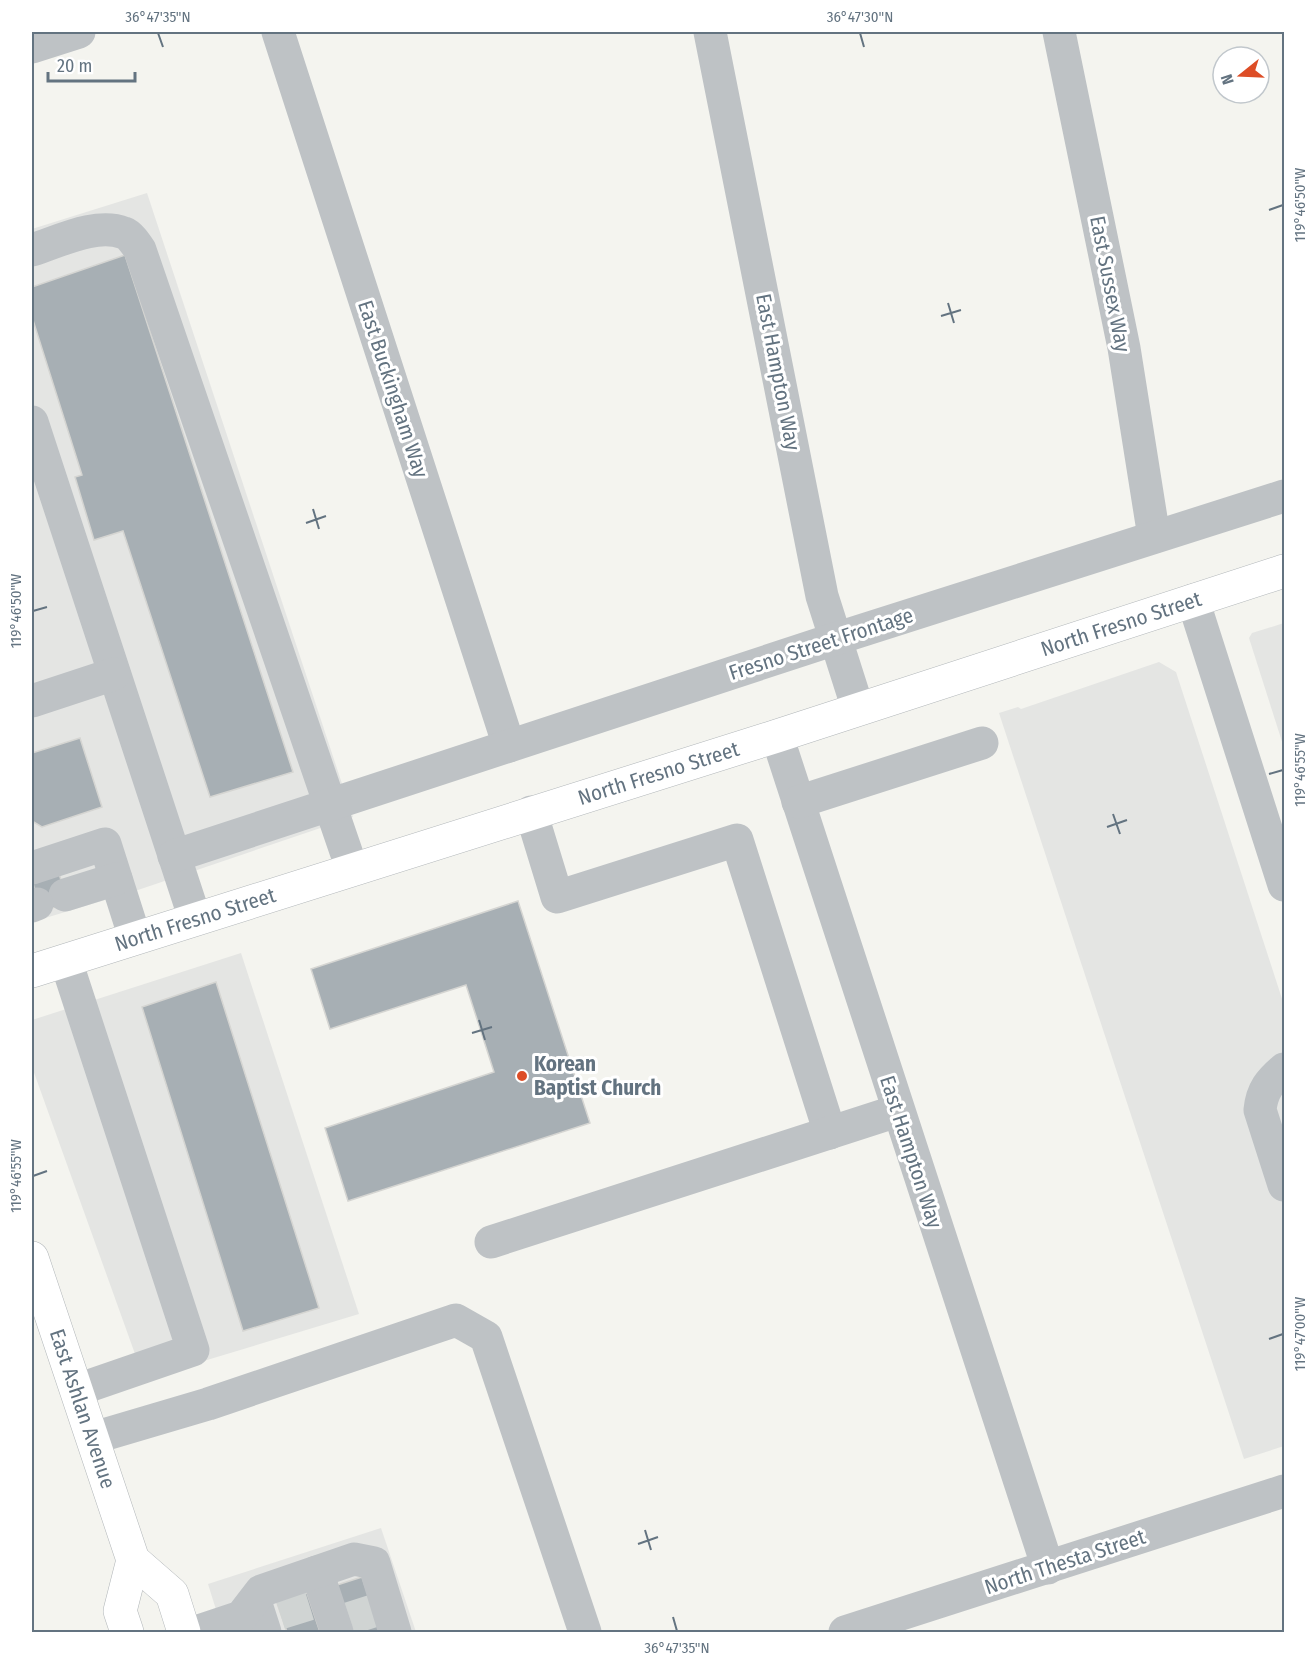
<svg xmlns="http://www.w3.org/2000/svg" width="1316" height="1664" viewBox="0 0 1316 1664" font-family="'Fira Sans Condensed',sans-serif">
  <rect width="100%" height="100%" fill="#f4f4ef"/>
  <!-- built -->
  <g fill="#e4e5e3">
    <path d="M147 193 353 817 135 891 32 922V229Z"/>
    <path d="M1284 623V748L1249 638 1252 633Z"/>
    <path d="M1159 662 1176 672 1284 1005V1446L1244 1459 999 713 1018 707 1021 709Z"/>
    <path d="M241 953 359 1314 144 1379 32 1067V1020Z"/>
    <path d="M381 1528 416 1632H223L208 1584Z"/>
  </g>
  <!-- building -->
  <g fill="#a7afb4" stroke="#d5d5d2" stroke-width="1.5">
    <path d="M125 255 293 772 210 797 123 531 94 540 75 477 82 475 32 317V287Z"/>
    <path d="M80 738 102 807 42 827 32 821V753Z"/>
    <path d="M58 870 68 904 39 911 32 878Z"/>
    <path d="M518 901 590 1123 348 1201 325 1128 494 1072 466 985 330 1029 311 969Z"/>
    <path d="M216 982 319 1308 243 1331 142 1007Z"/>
    <path d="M362 1577 381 1632H353L337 1585Z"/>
    <path d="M307 1593 320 1632H287L277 1603Z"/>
  </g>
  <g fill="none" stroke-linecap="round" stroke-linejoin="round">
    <!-- minor-tunnel -->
    <g stroke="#d0d4d3" stroke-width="33" stroke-dasharray="33 16" stroke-linecap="butt">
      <path d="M280 1613 309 1604"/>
      <path d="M348 1619 373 1611"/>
    </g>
    <!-- major casing -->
    <g stroke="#b1b6b9" stroke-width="34">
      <g id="major">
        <path id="s1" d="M32 971 777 736 1284 571"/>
        <path id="s2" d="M32 1258 133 1560 172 1594 184 1632"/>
        <path d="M127 1632 120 1611 133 1560"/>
      </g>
    </g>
    <!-- minor -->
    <g stroke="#bec2c5" stroke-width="33">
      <path d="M278 32 509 746"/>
      <path d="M710 32 822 596 858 709"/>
      <path d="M1059 32 1124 348 1154 537"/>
      <path d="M32 47 79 32"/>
      <path d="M32 250C58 242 96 222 124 233 130 235 136 244 140 250L352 869"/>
      <path d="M32 422 195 919"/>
      <path d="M1193 600 1284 885"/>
      <path d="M32 701 114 674"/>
      <path d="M777 736 1048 1568"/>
      <path d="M798 802 982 743"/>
      <path d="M531 812 557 897 737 840 830 1133"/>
      <path d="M174 856 835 639 1284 496"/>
      <path d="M32 868 105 844 135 938"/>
      <path d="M65 895 116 879"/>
      <path d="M32 906 37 904"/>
      <path d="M66 961 193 1350 77 1390"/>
      <path d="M1284 1069C1270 1081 1262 1090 1260 1110L1284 1185"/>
      <path d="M491 1242 897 1111"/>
      <path d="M93 1438 208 1404 456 1320 486 1337 585 1632"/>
      <path d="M317 1572 337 1632"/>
      <path d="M255 1601 265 1632"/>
      <path d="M196 1632 241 1617 261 1591 354 1559 374 1563 395 1632"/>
      <path d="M845 1632 1284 1491"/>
    </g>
    <!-- major -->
    <use href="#major" stroke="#fff" stroke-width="33"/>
  </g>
  <!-- ticks -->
  <path fill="none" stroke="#637380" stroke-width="2" d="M158 33 163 47M860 33 864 47M1269 210 1283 205M948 303 954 323M941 316 961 310M313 509 319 529M306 523 326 516M33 611 47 607M1269 774 1283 770M1113 814 1120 834M1107 827 1127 820M479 1020 485 1040M472 1033 492 1027M33 1176 47 1171M1269 1339 1283 1334M645 1530 651 1550M638 1544 658 1537M673 1617 677 1631"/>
  <!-- markers -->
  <circle fill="#dd4d26" stroke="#fff" stroke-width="2" cx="522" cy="1076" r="6"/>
  <g text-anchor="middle" stroke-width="6" stroke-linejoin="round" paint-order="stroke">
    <!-- street labels -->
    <g font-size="21" fill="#637380" stroke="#fff">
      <text transform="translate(1110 284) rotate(79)" y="7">East Sussex Way</text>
      <text transform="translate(778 372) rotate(79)" y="7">East Hampton Way</text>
      <text transform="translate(393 389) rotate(72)" y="7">East Buckingham Way</text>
      <text dy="7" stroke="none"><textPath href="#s1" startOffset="1143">North Fresno Street</textPath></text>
      <text transform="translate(821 644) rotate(-18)" y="7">Fresno Street Frontage</text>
      <text dy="7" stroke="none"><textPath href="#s1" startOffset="657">North Fresno Street</textPath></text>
      <text dy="7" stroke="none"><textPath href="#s1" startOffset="171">North Fresno Street</textPath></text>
      <text transform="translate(911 1152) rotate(72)" y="7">East Hampton Way</text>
      <text dy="7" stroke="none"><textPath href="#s2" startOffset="159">East Ashlan Avenue</textPath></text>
      <text transform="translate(1065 1562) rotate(-18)" y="7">North Thesta Street</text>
    </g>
    <!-- poi labels -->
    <g font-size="21" font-weight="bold" fill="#637380" stroke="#fff" text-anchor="start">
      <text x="534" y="1071">Korean<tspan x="534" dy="24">Baptist Church</tspan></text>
    </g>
  </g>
  <!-- border -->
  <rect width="1316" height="1664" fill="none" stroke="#ffffff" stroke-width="66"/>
  <!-- north arrow -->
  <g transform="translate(1241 75) rotate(252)"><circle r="28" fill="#ffffff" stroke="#c1c7cc" stroke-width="1.5"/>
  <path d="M0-4.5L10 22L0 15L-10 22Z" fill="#dd4d26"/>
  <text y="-9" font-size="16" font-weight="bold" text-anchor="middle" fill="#637380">N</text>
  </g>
  <!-- scale -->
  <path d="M48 72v9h87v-9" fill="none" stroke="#637380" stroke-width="3"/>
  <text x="57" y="72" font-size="18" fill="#637380" stroke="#ffffff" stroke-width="4.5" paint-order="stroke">20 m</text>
  <rect x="33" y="33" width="1250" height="1598" fill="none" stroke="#637380" stroke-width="2"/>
  <g font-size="15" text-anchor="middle" fill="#637380">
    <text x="158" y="22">36°47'35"N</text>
    <text x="860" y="22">36°47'30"N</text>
    <text transform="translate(1300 205) rotate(-90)" y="5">119°46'50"W</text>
    <text transform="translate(16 611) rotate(-90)" y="5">119°46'50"W</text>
    <text transform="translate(1300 770) rotate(-90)" y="5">119°46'55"W</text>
    <text transform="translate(16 1176) rotate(-90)" y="5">119°46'55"W</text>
    <text transform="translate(1300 1334) rotate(-90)" y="5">119°47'00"W</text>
    <text x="677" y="1653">36°47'35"N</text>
  </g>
</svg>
